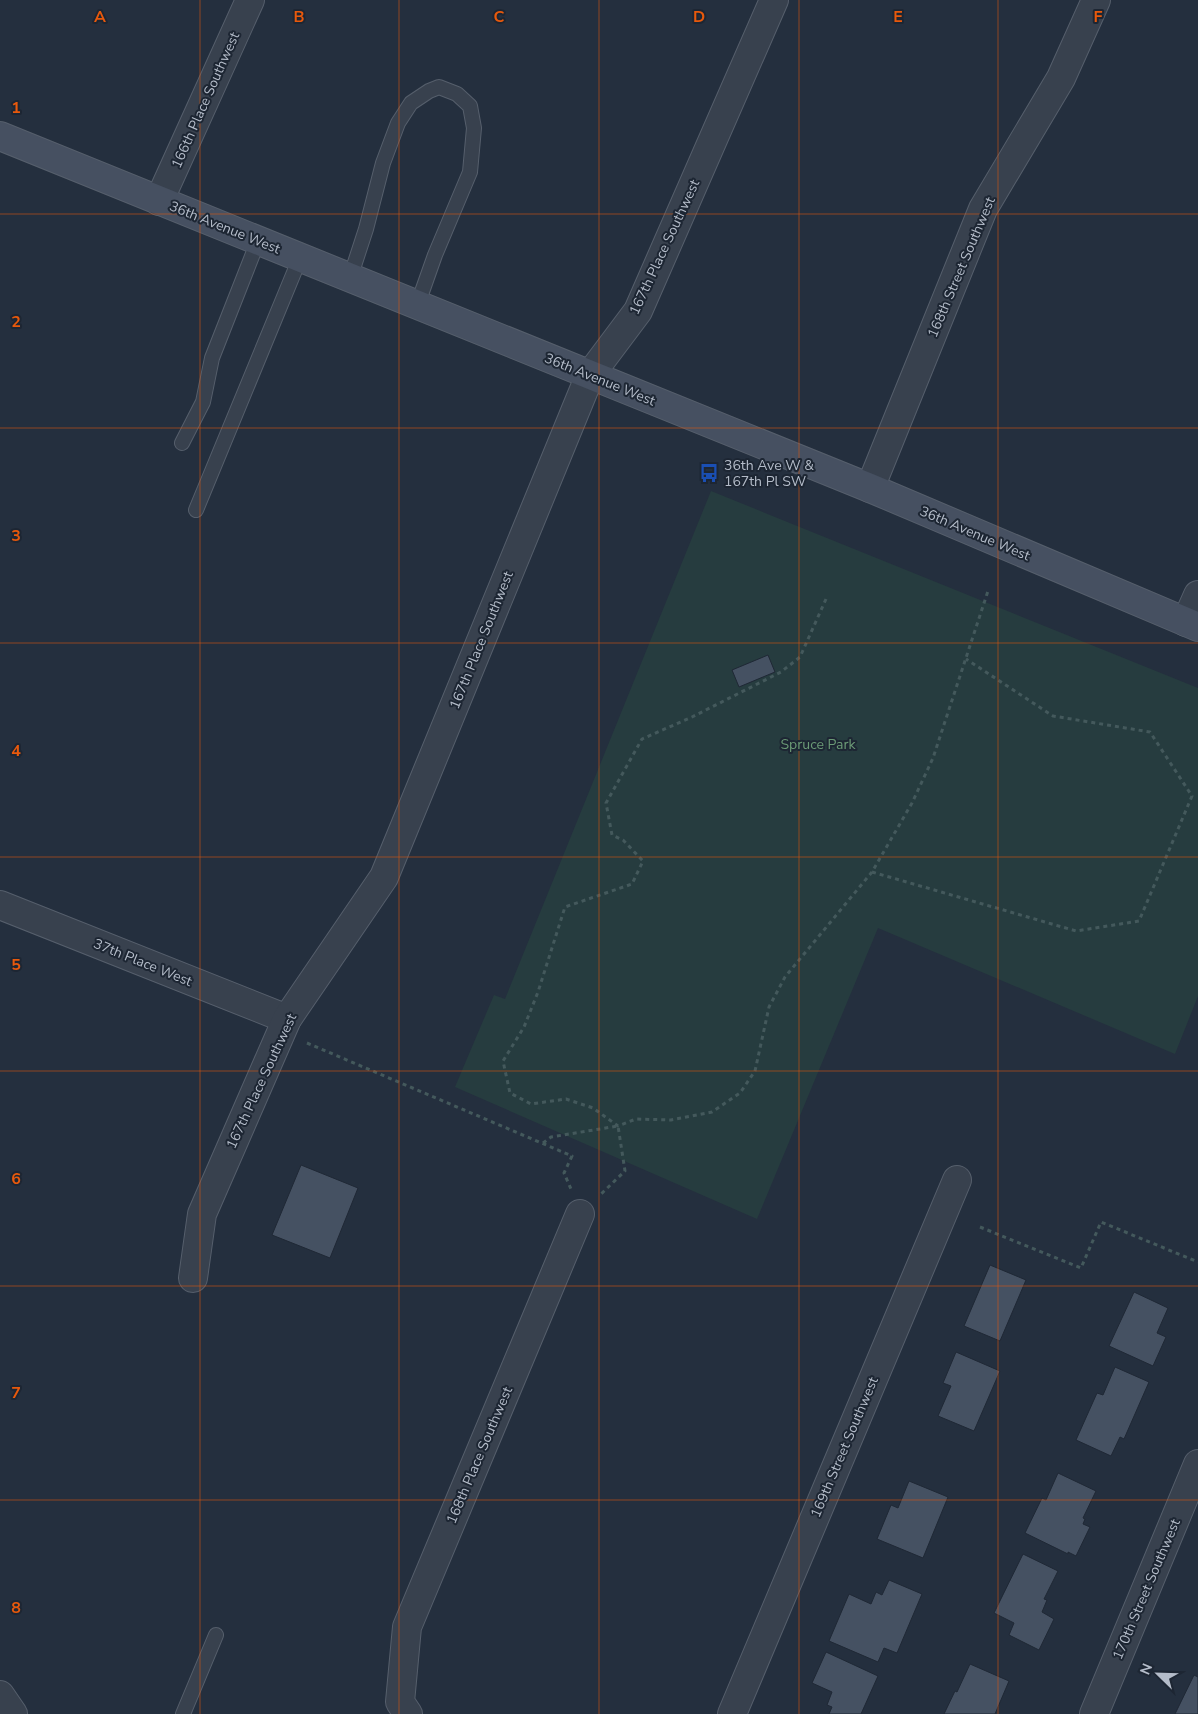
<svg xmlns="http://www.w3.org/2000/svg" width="1198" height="1714" viewBox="0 0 1198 1714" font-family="'Nunito Sans',sans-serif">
  <rect width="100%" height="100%" fill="#242f3e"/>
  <!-- green -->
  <path fill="#263c3f" d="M711 491 1198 688V996L1175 1054 878 928 757 1219 455 1087 494 995 505 999Z"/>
  <!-- building -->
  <g fill="#455162" stroke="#1f2835">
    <path d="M768 655 775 672 739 687 732 670Z"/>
    <path d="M301 1165 358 1188 330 1258 272 1235Z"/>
    <path d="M990 1265 1026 1280 1000 1341 964 1326Z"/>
    <path d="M1134 1292 1168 1308 1157 1333 1166 1337 1153 1366 1109 1346Z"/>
    <path d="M956 1352 1000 1371 974 1431 938 1416 951 1386 943 1383Z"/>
    <path d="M1115 1367 1149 1382 1124 1439 1120 1437 1111 1456 1076 1440 1097 1393 1103 1395Z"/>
    <path d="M1058 1473 1096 1491 1083 1518 1085 1519 1083 1524 1090 1527 1076 1556 1068 1552V1554L1025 1533 1042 1498 1046 1500Z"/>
    <path d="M909 1481 948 1497 923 1558 877 1539 891 1505 898 1508Z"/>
    <path d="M1023 1554 1058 1571 1044 1599 1047 1600 1042 1612 1054 1619 1039 1650 1009 1635 1014 1623 994 1613Z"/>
    <path d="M889 1580 922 1594 897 1653 884 1648 878 1662 829 1641 849 1594 871 1604 876 1592 882 1595Z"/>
    <path d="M826 1652 878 1676 861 1714H829L832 1707 827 1705 832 1692 812 1683Z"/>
    <path d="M970 1664 1009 1681 995 1714H944L955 1691 957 1692Z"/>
    <path d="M1194 1675 1198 1677V1714H1175Z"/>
  </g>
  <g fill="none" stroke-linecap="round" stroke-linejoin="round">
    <!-- lane casing -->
    <g stroke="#565f6c" stroke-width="16">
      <g id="lane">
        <path d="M350 278 366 229 383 163 398 123 411 103 429 91 439 87 457 94 470 106 474 128 470 172 435 255 417 306"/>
        <path d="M182 443 203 402 212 358 258 241"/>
        <path d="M196 510 300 258"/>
        <path d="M183 1714 216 1635"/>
      </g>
    </g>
    <!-- street casing -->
    <g stroke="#565f6c" stroke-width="30">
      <g id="street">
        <path d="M159 201 250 0"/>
        <path d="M870 488 983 209 1061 78 1096 0"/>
        <path d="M1186 622 1198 595"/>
        <path d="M0 905 287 1019"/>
        <path d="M193 1278 202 1214 287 1019 384 877 590 375 638 311 774 0"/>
        <path d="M0 1695 13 1714"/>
        <path d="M408 1714 400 1702 407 1627 580 1214"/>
        <path d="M732 1714 957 1180"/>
        <path d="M1094 1714 1198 1464"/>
      </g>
    </g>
    <!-- secondary casing -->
    <g stroke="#565f6c" stroke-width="30">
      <path id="secondary" d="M0 136 870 488 1198 627"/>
    </g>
    <!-- path -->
    <g stroke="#44595c" stroke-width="3" stroke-dasharray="4 4" stroke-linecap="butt">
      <path d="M826 599 800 657 781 672 692 717 642 739 606 803 612 835 623 840 643 861 632 884 565 907 538 992 524 1027 503 1061 510 1093 531 1104 566 1099 593 1108 618 1126 636 1119 671 1120 712 1112 740 1093 755 1071 769 1007 785 977 872 872 912 803 933 758 988 591"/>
      <path d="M872 872 1076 931 1139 921 1192 796 1150 732 1053 716 966 659"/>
      <path d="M307 1043 572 1156 564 1173 571 1189"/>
      <path d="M543 1143 551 1137 618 1126 625 1171 600 1195"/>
      <path d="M980 1227 1081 1268 1101 1222 1198 1262"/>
    </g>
    <!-- lane -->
    <use href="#lane" stroke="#38414e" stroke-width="14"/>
    <!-- street -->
    <use href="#street" stroke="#38414e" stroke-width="28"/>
    <!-- secondary -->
    <use href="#secondary" stroke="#465061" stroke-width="28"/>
  </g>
  <!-- grid -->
  <path fill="none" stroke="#e8590c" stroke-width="1" stroke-opacity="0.55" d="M200 0V1714M399 0V1714M599 0V1714M799 0V1714M998 0V1714M0 214H1198M0 428H1198M0 643H1198M0 857H1198M0 1071H1198M0 1286H1198M0 1500H1198"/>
  <!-- icons -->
  <defs>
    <g id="bus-bare" transform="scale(1.5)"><path d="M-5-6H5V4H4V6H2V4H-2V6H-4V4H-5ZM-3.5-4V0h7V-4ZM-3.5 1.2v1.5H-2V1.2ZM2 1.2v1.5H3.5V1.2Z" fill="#1a4fb4" stroke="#1d2633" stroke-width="2.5" paint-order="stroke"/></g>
  </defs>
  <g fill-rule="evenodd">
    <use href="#bus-bare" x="709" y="473"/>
  </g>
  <g text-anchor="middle" stroke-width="4" stroke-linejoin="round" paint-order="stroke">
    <!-- street labels -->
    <g font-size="14" fill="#b4bcc9" stroke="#1d2633">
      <text transform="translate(205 100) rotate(-66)" y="5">166th Place Southwest</text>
      <text transform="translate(225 227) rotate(22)" y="5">36th Avenue West</text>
      <text transform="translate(664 247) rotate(-65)" y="5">167th Place Southwest</text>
      <text transform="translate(961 267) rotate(-67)" y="5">168th Street Southwest</text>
      <text transform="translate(600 379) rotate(22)" y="5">36th Avenue West</text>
      <text transform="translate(975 533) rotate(23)" y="5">36th Avenue West</text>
      <text transform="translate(481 640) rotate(-68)" y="5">167th Place Southwest</text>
      <text transform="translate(143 962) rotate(22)" y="5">37th Place West</text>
      <text transform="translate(261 1081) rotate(-65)" y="5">167th Place Southwest</text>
      <text transform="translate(844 1447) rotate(-67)" y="5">169th Street Southwest</text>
      <text transform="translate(479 1455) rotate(-67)" y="5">168th Place Southwest</text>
      <text transform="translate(1146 1589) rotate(-67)" y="5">170th Street Southwest</text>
    </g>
    <!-- poi labels -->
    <g font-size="14" fill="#b4bcc9" stroke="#1d2633" text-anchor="start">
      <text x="724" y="470">36th Ave W &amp;<tspan x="724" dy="16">167th Pl SW</tspan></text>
    </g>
    <!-- park labels -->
    <g font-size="14" fill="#6b9a76" stroke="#1d2633">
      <text x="818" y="749">Spruce Park</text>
    </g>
  </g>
  <g font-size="16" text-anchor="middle" font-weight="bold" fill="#e8590c" stroke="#1d2633" stroke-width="4" stroke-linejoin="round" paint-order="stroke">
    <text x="100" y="22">A</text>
    <text x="299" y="22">B</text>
    <text x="499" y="22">C</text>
    <text x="699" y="22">D</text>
    <text x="898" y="22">E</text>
    <text x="1098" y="22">F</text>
    <text x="16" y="113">1</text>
    <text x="16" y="327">2</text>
    <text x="16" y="541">3</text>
    <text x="16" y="756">4</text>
    <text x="16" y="970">5</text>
    <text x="16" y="1184">6</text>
    <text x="16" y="1398">7</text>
    <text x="16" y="1613">8</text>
  </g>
  <!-- north arrow -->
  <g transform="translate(1158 1674) rotate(293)" stroke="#1d2633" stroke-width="4" paint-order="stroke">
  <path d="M0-4L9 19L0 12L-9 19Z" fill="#b4bcc9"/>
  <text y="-8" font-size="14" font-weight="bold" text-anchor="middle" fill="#b4bcc9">N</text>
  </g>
</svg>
